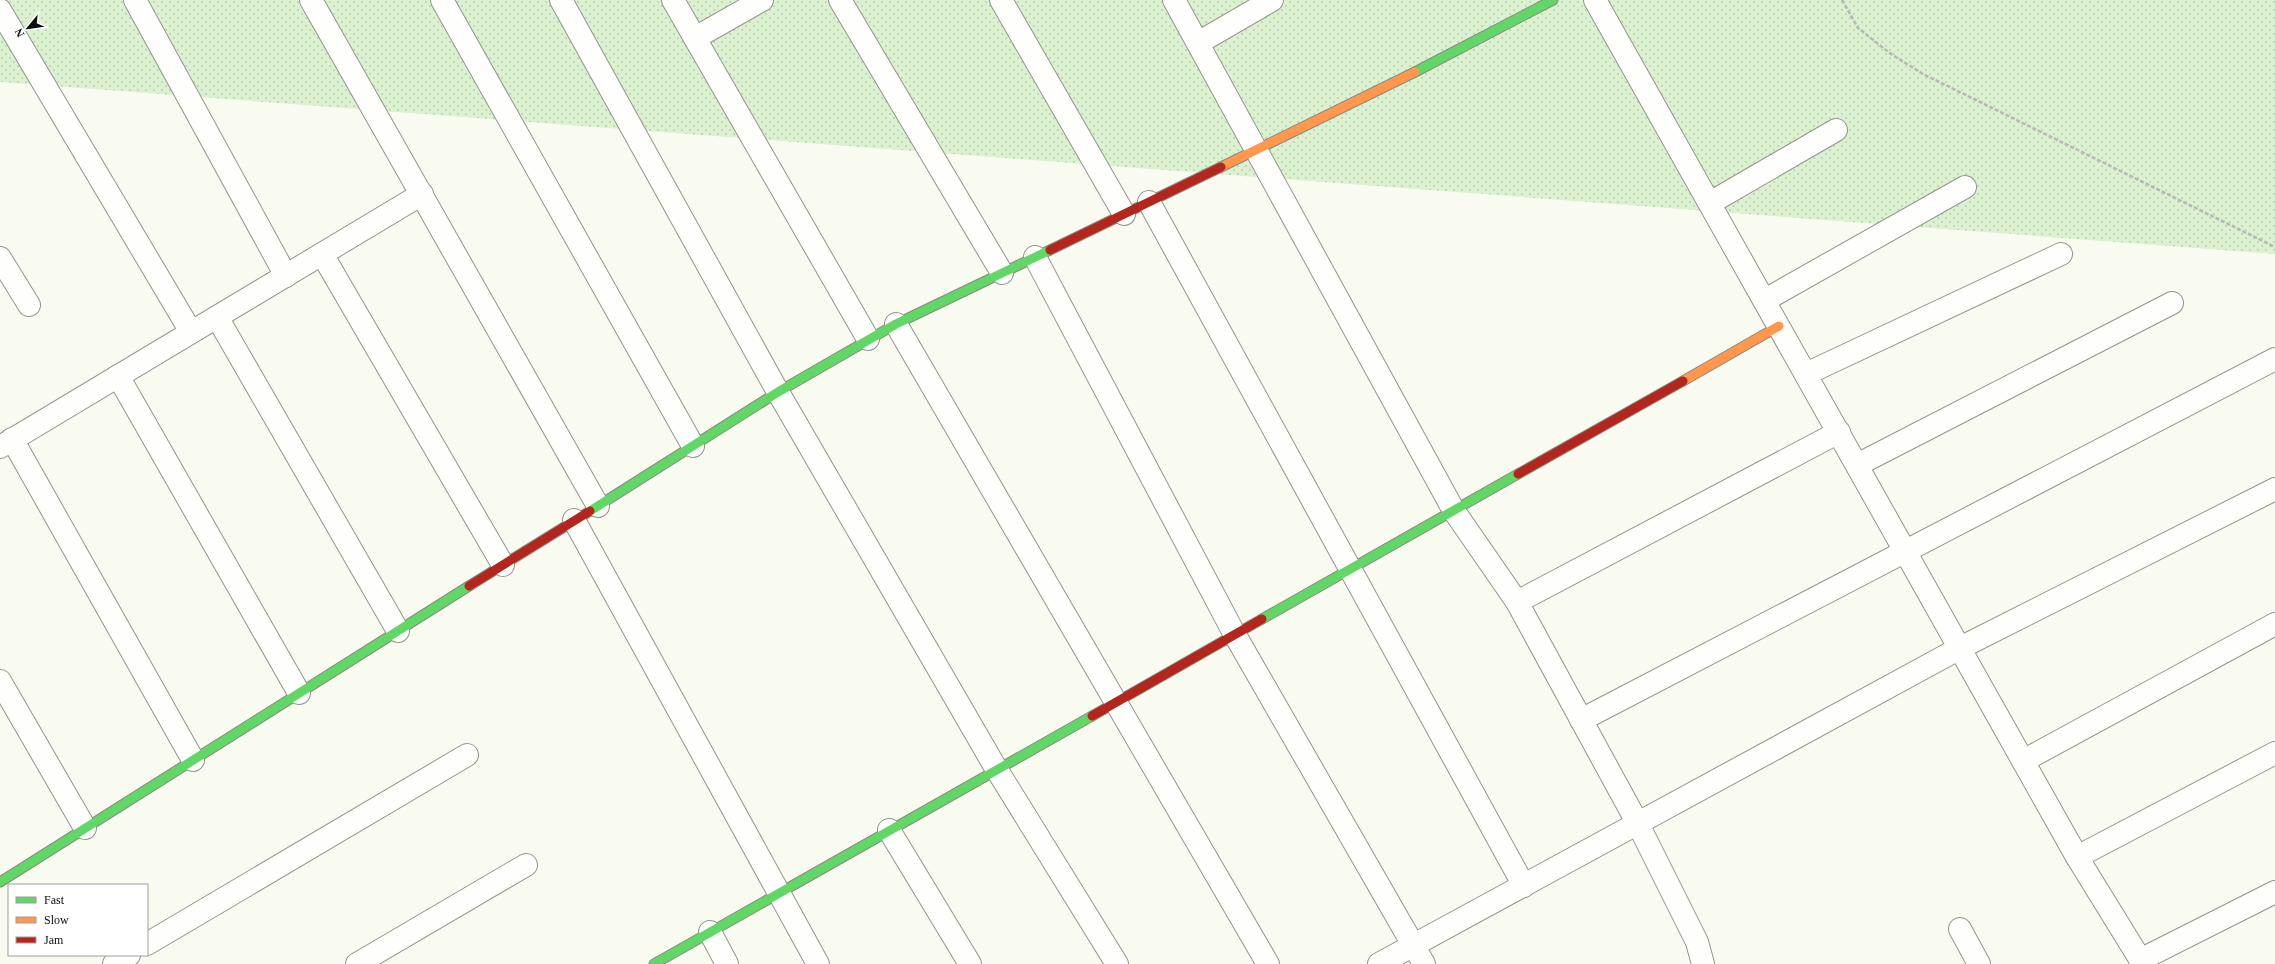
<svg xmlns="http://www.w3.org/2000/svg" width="2275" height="964" viewBox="0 0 2275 964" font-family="'Times New Roman',serif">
  <defs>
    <pattern id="green-dots" width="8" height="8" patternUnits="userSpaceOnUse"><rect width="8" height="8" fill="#dcf1d0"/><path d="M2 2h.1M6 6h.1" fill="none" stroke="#bccdb1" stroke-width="1.8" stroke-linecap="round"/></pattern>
  </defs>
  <rect width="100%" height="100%" fill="#fafbf0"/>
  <!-- green -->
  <path fill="url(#green-dots)" d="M0 0H2275V254L0 82Z"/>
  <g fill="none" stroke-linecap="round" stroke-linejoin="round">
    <!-- street casing -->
    <g stroke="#93948f" stroke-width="24">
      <g id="street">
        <path d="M135 0 286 276"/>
        <path d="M311 0 598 506"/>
        <path d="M442 0 693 446"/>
        <path d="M561 0 778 392 997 770 1117 964"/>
        <path d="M673 0 868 339"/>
        <path d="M840 0 1002 273"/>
        <path d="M1001 0 1124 214"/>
        <path d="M1174 0 1454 511 1517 602 1638 824 1697 942 1703 964"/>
        <path d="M1595 0 2077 857 2143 964"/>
        <path d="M0 10 191 332"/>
        <path d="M695 38 762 0"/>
        <path d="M1198 43 1272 0"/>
        <path d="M1149 202 1524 886"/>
        <path d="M1710 203 1836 130"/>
        <path d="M322 254 503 565"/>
        <path d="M1035 257 1235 635 1424 964"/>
        <path d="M0 258 29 305"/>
        <path d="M1765 300 1965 187"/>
        <path d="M217 317 398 631"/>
        <path d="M896 324 1268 964"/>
        <path d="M1806 374 2061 254"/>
        <path d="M118 376 299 693"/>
        <path d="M12 439 193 760"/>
        <path d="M0 447 422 194"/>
        <path d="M1857 465 2172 303"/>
        <path d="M574 520 818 964"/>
        <path d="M1517 602 1839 432"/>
        <path d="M0 681 85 828"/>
        <path d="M1581 720 2275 359"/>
        <path d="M2023 761 2275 624"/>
        <path d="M889 830 970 964"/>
        <path d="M2077 857 2275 753"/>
        <path d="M1960 929 1979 964"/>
        <path d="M710 932 727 964"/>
        <path d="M147 944 467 755"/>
        <path d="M2140 960 2275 892"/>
        <path d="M114 964 129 955"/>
        <path d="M357 964 526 865"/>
        <path d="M1379 964 1960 648 2275 489"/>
      </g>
    </g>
    <!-- fast casing -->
    <g stroke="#8a8a85" stroke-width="11">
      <g id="fast">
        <path d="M1415 72 1553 0"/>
        <path d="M590 511 778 392 896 324 1050 250"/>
        <path d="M1262 619 1518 474"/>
        <path d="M0 882 469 586"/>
        <path d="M654 964 1092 716"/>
      </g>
    </g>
    <!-- slow casing -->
    <g stroke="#8a8a85" stroke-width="11">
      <g id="slow">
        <path d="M1221 167 1415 72"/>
        <path d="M1683 381 1779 326"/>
      </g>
    </g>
    <!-- jam casing -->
    <g stroke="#8a8a85" stroke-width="11">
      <g id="jam">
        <path d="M1050 250 1221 167"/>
        <path d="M1518 474 1683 381"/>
        <path d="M469 586 590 511"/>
        <path d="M1092 716 1262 619"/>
      </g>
    </g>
    <!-- path -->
    <path stroke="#b7b7b5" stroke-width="2.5" stroke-dasharray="4 2" stroke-linecap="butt" d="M1842 0 1858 28 1891 54 1923 74 2275 247"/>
    <!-- street -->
    <use href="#street" stroke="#fefefd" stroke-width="22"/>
    <!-- fast -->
    <use href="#fast" stroke="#63d668" stroke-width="9"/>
    <!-- slow -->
    <use href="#slow" stroke="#ff974d" stroke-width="9"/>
    <!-- jam -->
    <use href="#jam" stroke="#b3261e" stroke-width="9"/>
  </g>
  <!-- legend -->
  <rect x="8" y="884" width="140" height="72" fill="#ffffff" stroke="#9e9e9e"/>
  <rect x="16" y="897" width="20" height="6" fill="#63d668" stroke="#9e9e9e"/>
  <text x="44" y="904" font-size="12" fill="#0c0c0c">Fast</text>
  <rect x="16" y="917" width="20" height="6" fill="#ff974d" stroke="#9e9e9e"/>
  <text x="44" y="924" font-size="12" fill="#0c0c0c">Slow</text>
  <rect x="16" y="937" width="20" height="6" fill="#b3261e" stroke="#9e9e9e"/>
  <text x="44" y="944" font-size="12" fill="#0c0c0c">Jam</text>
  <!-- north arrow -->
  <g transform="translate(28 28) rotate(241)" stroke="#ffffff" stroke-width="3" paint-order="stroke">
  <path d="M0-3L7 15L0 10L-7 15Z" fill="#0c0c0c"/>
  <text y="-6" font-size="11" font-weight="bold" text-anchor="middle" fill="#0c0c0c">N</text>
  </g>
</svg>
